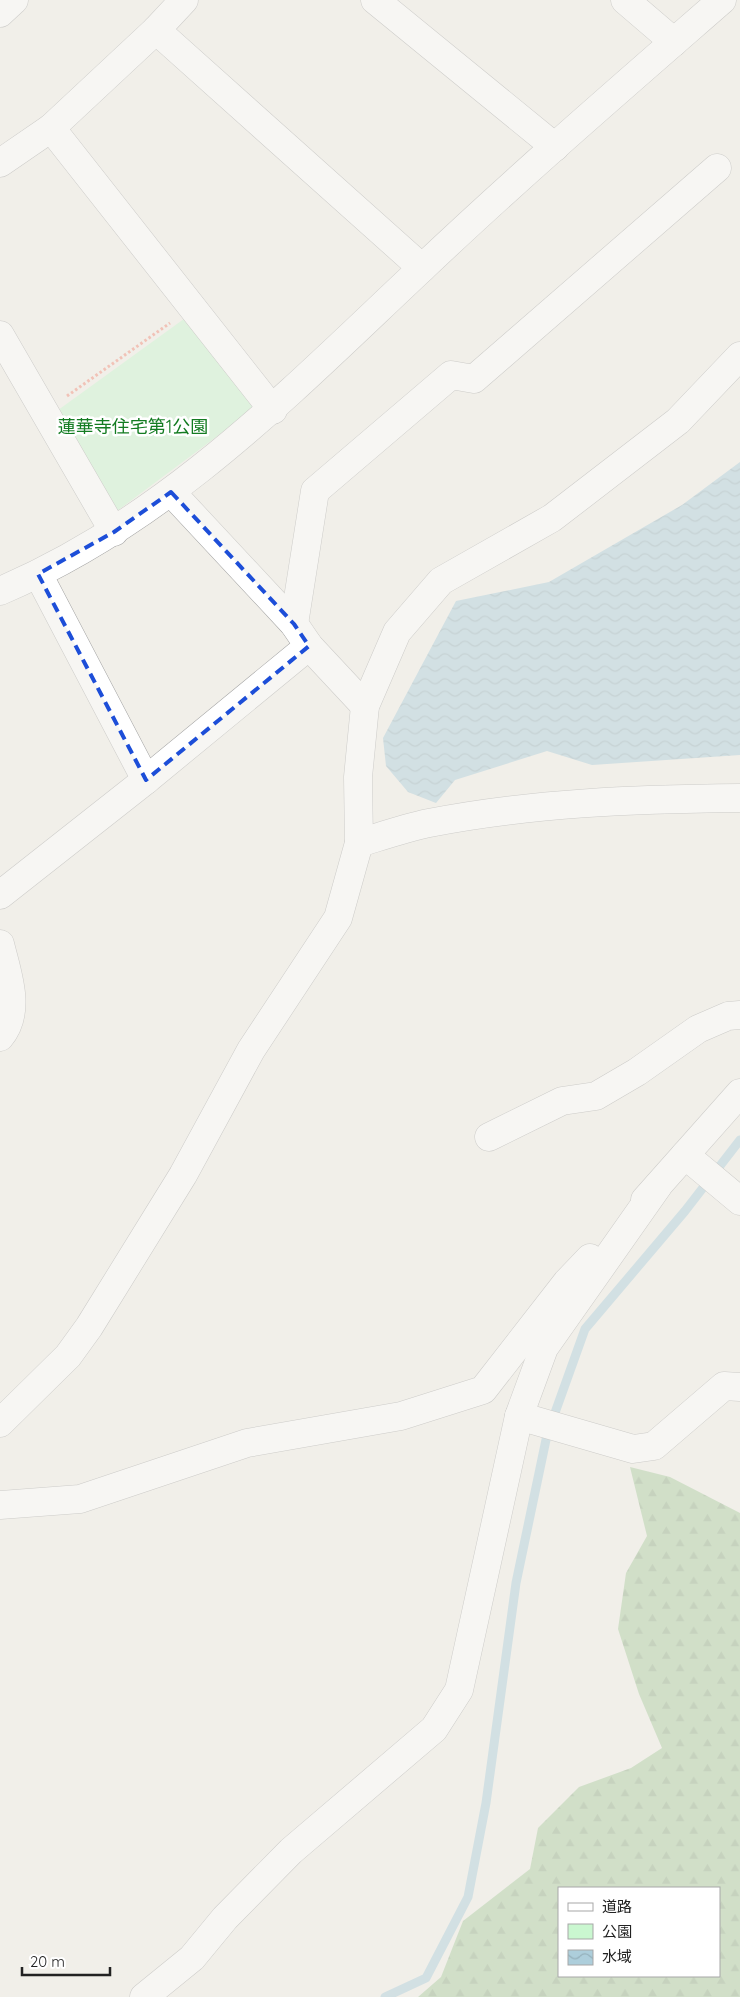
<svg xmlns="http://www.w3.org/2000/svg" width="740" height="1997" viewBox="0 0 740 1997" font-family="Quicksand,'Noto Sans JP',sans-serif">
  <defs>
    <pattern id="forest-firs" width="22" height="20" patternUnits="userSpaceOnUse" patternTransform="scale(1.25)"><rect width="22" height="20" fill="#abcda1"/><path d="M5 1l3.5 6h-7zM16 11l3.5 6h-7z" fill="#93b08a"/></pattern>
    <pattern id="water-waves" width="16" height="10" patternUnits="userSpaceOnUse" patternTransform="scale(1.25)"><rect width="16" height="10" fill="#adcedb"/><path d="M0 5q4-4 8 0t8 0" fill="none" stroke="#95b1bc"/></pattern>
  </defs>
  <rect width="100%" height="100%" fill="#f1efe9"/>
  <!-- forest -->
  <path fill="url(#forest-firs)" fill-rule="evenodd" d="M630 1467 670 1477 740 1513V1997H418L441 1977 463 1921 530 1869 538 1828 579 1787 631 1768 662 1748 639 1694 618 1629 626 1573 647 1536ZM559 1888H719V1976H559Z"/>
  <!-- park -->
  <path fill="#caf7d0" d="M188 316 259 405 113 514 54 413Z"/>
  <!-- water -->
  <path fill="url(#water-waves)" d="M740 462V755L592 765 547 751 455 780 436 803 408 792 386 766 383 738 456 601 549 582 682 505Z"/>
  <g fill="none" stroke-linecap="round" stroke-linejoin="round">
    <!-- stream -->
    <path stroke="#adcedb" stroke-width="9" d="M385 1997 426 1978 468 1897 486 1803 516 1583 547 1435 585 1329 685 1211 740 1140"/>
    <!-- minor casing -->
    <g stroke="#a3a3a3" stroke-width="29">
      <g id="minor">
        <path d="M375 0 555 147"/>
        <path d="M625 0 674 42"/>
        <path d="M0 13 14 0"/>
        <path d="M156 30 422 268"/>
        <path d="M51 128 273 410"/>
        <path d="M0 163 51 128 156 30 184 0"/>
        <path d="M0 335 114 532"/>
        <path d="M171 492 294 624 309 646 365 706"/>
        <path d="M38 574 146 780"/>
        <path d="M0 591C167 520 290 392 420 270 518 177 620 89 722 0"/>
        <path d="M294 624 315 491 451 375 474 379 717 168"/>
        <path d="M359 843C382 836 405 828 429 823 531 803 636 799 740 798"/>
        <path d="M0 895 146 780 309 646"/>
        <path d="M0 944C7 973 22 1011 0 1037"/>
        <path d="M489 1137 562 1101 596 1096 637 1072 698 1029 728 1016 740 1015"/>
        <path d="M685 1155 740 1201"/>
        <path d="M645 1200 740 1093"/>
        <path d="M519 1416 633 1449 654 1446 724 1386 740 1387"/>
        <path d="M0 1423 68 1356 89 1327 183 1175 251 1050 338 918 359 843 358 777 365 706 397 632 441 581 552 518 678 421 740 356"/>
        <path d="M0 1505 80 1499 247 1443 401 1416 483 1390 567 1282 590 1258"/>
        <path d="M144 1997 192 1958 225 1918 291 1851 434 1729 459 1690 519 1416 544 1348 658 1186"/>
      </g>
    </g>
    <!-- path -->
    <path stroke="#f18d7a" stroke-width="3" stroke-dasharray="2.5 2.5" stroke-linecap="butt" d="M67 396 170 323"/>
    <!-- minor -->
    <use href="#minor" stroke="#fff" stroke-width="28"/>
  </g>
  <!-- marked area -->
  <path d="M0 0H740V1997H0ZM171 492 294 624 309 646 146 780 38 574 114 532Z" fill="#f1efe9" fill-opacity=".55" fill-rule="evenodd"/>
  <path fill="none" stroke="#1d4ed8" stroke-width="4" stroke-dasharray="10 6" stroke-linejoin="round" d="M171 492 294 624 309 646 146 780 38 574 114 532Z"/>
  <g text-anchor="middle" stroke-width="5" stroke-linejoin="round" paint-order="stroke">
    <!-- park labels -->
    <g font-size="18" fill="#147c22" stroke="#fff">
      <text x="133" y="433">蓮華寺住宅第1公園</text>
    </g>
  </g>
  <!-- legend -->
  <rect x="558" y="1887" width="162" height="90" fill="#ffffff" stroke="#a7a7a7"/>
  <rect x="568" y="1903" width="25" height="8" fill="#ffffff" stroke="#a7a7a7"/>
  <text x="602" y="1912" font-size="15" fill="#222222">道路</text>
  <rect x="568" y="1924" width="25" height="15" fill="#caf7d0" stroke="#a7a7a7"/>
  <text x="602" y="1937" font-size="15" fill="#222222">公園</text>
  <rect x="568" y="1950" width="25" height="15" fill="url(#water-waves)" stroke="#a7a7a7"/>
  <text x="602" y="1962" font-size="15" fill="#222222">水域</text>
  <!-- scale -->
  <path d="M22 1967v8h88v-8" fill="none" stroke="#222222" stroke-width="2.5"/>
  <text x="30" y="1967" font-size="15" fill="#222222" stroke="#ffffff" stroke-width="4" paint-order="stroke">20 m</text>
</svg>
